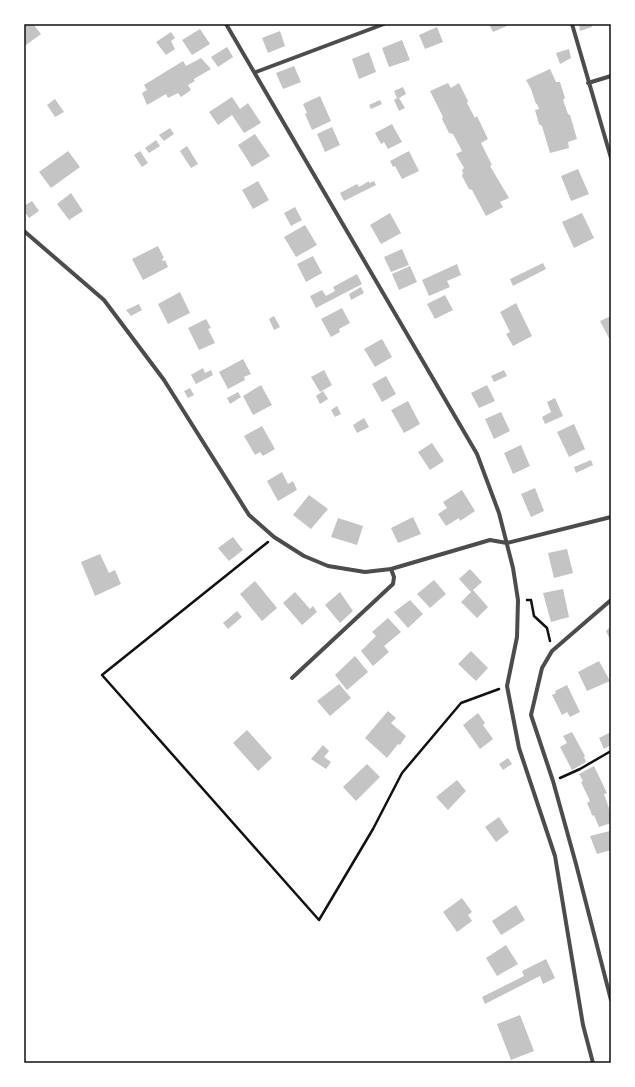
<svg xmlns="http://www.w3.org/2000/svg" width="635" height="1087" viewBox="0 0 635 1087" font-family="'PT Sans',sans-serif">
  <rect width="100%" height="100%" fill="#fff"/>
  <!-- building -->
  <g fill="#c4c4c4">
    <path d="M24 24H33L41 34 26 45 24 43Z"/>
    <path d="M489 24H509V25L493 32Z"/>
    <path d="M579 24H591L592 27 580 31Z"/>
    <path d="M437 27 443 42 425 49 419 35Z"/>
    <path d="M200 29 210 44 192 55 182 40Z"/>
    <path d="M280 31 285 46 268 53 262 38Z"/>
    <path d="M171 32 175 38 171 41 175 49 166 55 156 42Z"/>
    <path d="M402 40 410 60 389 67 382 48Z"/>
    <path d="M227 47 233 57 218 67 211 57Z"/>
    <path d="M569 49 571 58 560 64 556 53Z"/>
    <path d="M369 52 376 72 359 79 352 59Z"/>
    <path d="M201 58 211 69 194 79 195 81 188 85 191 90 181 97 178 93 168 98 166 94 147 105 142 93 147 90 144 85 183 61 186 66Z"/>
    <path d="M294 66 301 82 283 89 276 73Z"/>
    <path d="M550 69 556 82H560L565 98 563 100 568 114 570 115 577 139 568 142 569 148 550 153 542 126 539 124 535 110 539 109 537 104H536L531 89 526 80Z"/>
    <path d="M448 83 451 88 459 83 468 101 467 103 475 118 477 116 488 139 481 143 492 165 490 166 509 198 500 202 503 207 486 216 472 190 469 189 462 176 463 173 462 170 464 168 456 154 462 151 453 134 449 133 442 119 443 117 430 91Z"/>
    <path d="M403 87 406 94 399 98 405 108 399 111 394 100 397 98 394 91Z"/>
    <path d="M320 96 331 121 312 130 305 114 307 113 303 104Z"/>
    <path d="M232 97 240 109 248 103 261 123 244 133 232 115 218 125 209 112Z"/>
    <path d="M55 99 64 112 55 117 47 105Z"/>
    <path d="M380 100 382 104 371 109 369 105Z"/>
    <path d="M392 124 402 142 388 149 384 142 381 144 375 133Z"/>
    <path d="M332 127 340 145 325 152 317 134Z"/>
    <path d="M170 128 174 134 164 141 159 135Z"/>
    <path d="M255 134 270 156 252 167 238 145Z"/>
    <path d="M156 140 160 146 149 153 145 148Z"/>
    <path d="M187 146 198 164 191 168 180 151Z"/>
    <path d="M68 151 80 167 51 188 39 172Z"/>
    <path d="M140 151 148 163 142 167 134 155Z"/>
    <path d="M409 151 419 171 402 179 395 166 393 167 390 161Z"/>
    <path d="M578 169 589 194 571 201 561 176Z"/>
    <path d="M258 181 269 200 253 209 242 190Z"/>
    <path d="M369 181V183L374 181 376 185 344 201 340 193 357 184 359 187Z"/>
    <path d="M71 193 83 211 69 220 57 204Z"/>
    <path d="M32 201 39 211 29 218 24 211V206Z"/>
    <path d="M295 207 302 220 291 226 284 213Z"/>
    <path d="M390 213 401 233 381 244 370 225Z"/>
    <path d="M582 213 594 238 574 248 562 222Z"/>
    <path d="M305 225 317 245 296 257 284 237Z"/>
    <path d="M158 246 164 258 162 259 163 261 165 260 168 267 143 280 132 259Z"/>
    <path d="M402 249 409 265 391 272 384 257Z"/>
    <path d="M313 256 322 273 306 282 297 264Z"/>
    <path d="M543 263 546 269 513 286 510 279Z"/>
    <path d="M457 264 461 275 447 281 450 287 429 296 422 280Z"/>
    <path d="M410 266 417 282 399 290 392 274Z"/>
    <path d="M357 274 362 284 316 308 310 296 322 290 326 296 335 291 333 287Z"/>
    <path d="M361 287 364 293 351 300 349 294Z"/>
    <path d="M180 292 190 313 168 324 158 304Z"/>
    <path d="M445 295 453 310 435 319 427 304Z"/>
    <path d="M516 303 532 336 513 346 506 334 510 332 500 312Z"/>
    <path d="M139 304 142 310 131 316 126 310Z"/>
    <path d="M342 308 350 323 339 329 340 332 331 337 321 319Z"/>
    <path d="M274 316 280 327 274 330 269 319Z"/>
    <path d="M611 316V342L600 321Z"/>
    <path d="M206 319 211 328 208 329 215 343 199 350 188 328Z"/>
    <path d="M382 339 392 357 375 367 364 349Z"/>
    <path d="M243 359 251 374 244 377 245 380 228 389 219 372Z"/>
    <path d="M203 368 205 373 211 370 213 375 196 384 191 375Z"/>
    <path d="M324 370 332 385 320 392 311 377Z"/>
    <path d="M504 370 507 376 494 382 491 376Z"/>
    <path d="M386 376 396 394 382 402 372 384Z"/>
    <path d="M261 385 272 405 253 415 243 396Z"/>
    <path d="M487 385 495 401 479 408 471 393Z"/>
    <path d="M190 388 194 395 188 398 184 391Z"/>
    <path d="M323 391 328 399 320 404 316 396Z"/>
    <path d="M238 392 241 397 230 404 227 398Z"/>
    <path d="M555 398 563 416 545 424 542 417 551 412 547 402Z"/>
    <path d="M408 401 420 424 404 433 391 410Z"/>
    <path d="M337 406 341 414 335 417 331 410Z"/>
    <path d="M501 412 510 431 494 439 485 419Z"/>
    <path d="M364 418 369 427 357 433 353 425Z"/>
    <path d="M574 424 585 449 569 457 557 432Z"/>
    <path d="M262 426 275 449 263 456 260 452 255 455 244 436Z"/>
    <path d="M432 443 444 461 430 470 418 452Z"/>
    <path d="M521 445 530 466 513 474 504 453Z"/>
    <path d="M591 460 593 465 576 473 574 467Z"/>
    <path d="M282 472 288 484 293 481 297 490 278 501 267 481Z"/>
    <path d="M535 488 544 511 531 517 521 494Z"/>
    <path d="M462 490 475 511 460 521 459 518 446 526 438 514 447 508 443 502Z"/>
    <path d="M309 495 328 509 311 529 293 515Z"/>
    <path d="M413 517 421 534 398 543 391 528Z"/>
    <path d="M338 518 363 526 357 545 331 537Z"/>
    <path d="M233 537 243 550 229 561 218 548Z"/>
    <path d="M567 549 573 573 554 578 548 553Z"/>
    <path d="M100 554 109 573 115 570 121 584 95 596 81 562Z"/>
    <path d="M470 569 482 582 473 590 488 607 477 618 461 602 471 592 459 579Z"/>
    <path d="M434 580 446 594 430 608 417 594Z"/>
    <path d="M255 581 277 608 262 621 240 594Z"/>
    <path d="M563 589 569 617 551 622 543 593Z"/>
    <path d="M295 592 310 609 313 606 317 612 302 625 283 603Z"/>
    <path d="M340 592 353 611 340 623 325 605Z"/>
    <path d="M410 600 423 614 408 628 394 612Z"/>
    <path d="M237 611 242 617 228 629 223 623Z"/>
    <path d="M388 618 401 632 384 646 389 652 373 666 361 651 376 636 372 632Z"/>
    <path d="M611 626V642L606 631Z"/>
    <path d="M471 651 488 668 476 681 458 664Z"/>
    <path d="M355 656 368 672 347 690 335 675Z"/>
    <path d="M599 661 610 681 587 691 578 672Z"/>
    <path d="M339 684 351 698 330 716 317 701Z"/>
    <path d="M567 685 580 712 570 717 567 712 562 715 552 695 556 693 555 691Z"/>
    <path d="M388 711 396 718 391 723 406 736 400 745 398 744 387 758 365 738Z"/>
    <path d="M478 713 485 723 483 725 493 739 480 749 463 725Z"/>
    <path d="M247 730 272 758 258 771 233 743Z"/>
    <path d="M572 732 585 756 584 757 586 762 572 770 560 747 567 743 563 736Z"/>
    <path d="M611 732V745L604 749 599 738Z"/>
    <path d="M323 745 329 751 324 757 331 762 326 769 311 759Z"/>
    <path d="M508 758 512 764 503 770 499 764Z"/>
    <path d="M367 764 380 777 356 801 343 787Z"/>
    <path d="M594 766 607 793 604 794 611 814V823L599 827 594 815 592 816 591 812 587 803 590 801 581 782 583 781 579 774Z"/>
    <path d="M457 780 466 791 448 810 436 797Z"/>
    <path d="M499 817 509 832 496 842 485 827Z"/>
    <path d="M610 831 611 850 597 854 590 836Z"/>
    <path d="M462 898 472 912 468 915 472 921 457 932 443 912Z"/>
    <path d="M516 905 525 920 501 935 492 921Z"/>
    <path d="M506 945 518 964 497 976 486 958Z"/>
    <path d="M546 959 555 978 543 984 540 976 485 1004 482 997 524 976 522 971Z"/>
    <path d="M520 1015 534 1051 511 1060 497 1024Z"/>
  </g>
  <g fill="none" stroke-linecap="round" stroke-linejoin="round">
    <!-- path -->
    <g stroke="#111" stroke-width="2.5">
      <path d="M268 542 102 675 319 920 373 829 402 773 461 703 499 689"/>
      <path d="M527 600H531L534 616 547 628 550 641"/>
      <path d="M560 778 580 769 611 751"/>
    </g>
    <!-- minor -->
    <g stroke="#4c4c4c" stroke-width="4">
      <path d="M226 24 477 454 499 513 513 568 518 600 517 637 507 686 519 748 555 856 583 1025 593 1063"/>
      <path d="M572 24 611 158"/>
      <path d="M256 72 384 24"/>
      <path d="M588 83 611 76"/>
      <path d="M24 231 104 300 164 380 249 515 274 537 304 556 328 566 365 572 391 569 490 540 507 543 611 517"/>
      <path d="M611 600 552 651 542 668 531 715 553 781 576 864 611 1000"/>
      <path d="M292 678 393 584 394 577 391 569"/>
    </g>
  </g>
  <!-- border -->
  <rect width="635" height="1087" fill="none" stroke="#ffffff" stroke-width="50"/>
  <rect x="25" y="25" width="585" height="1037" fill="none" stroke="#111" stroke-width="1.5"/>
</svg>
